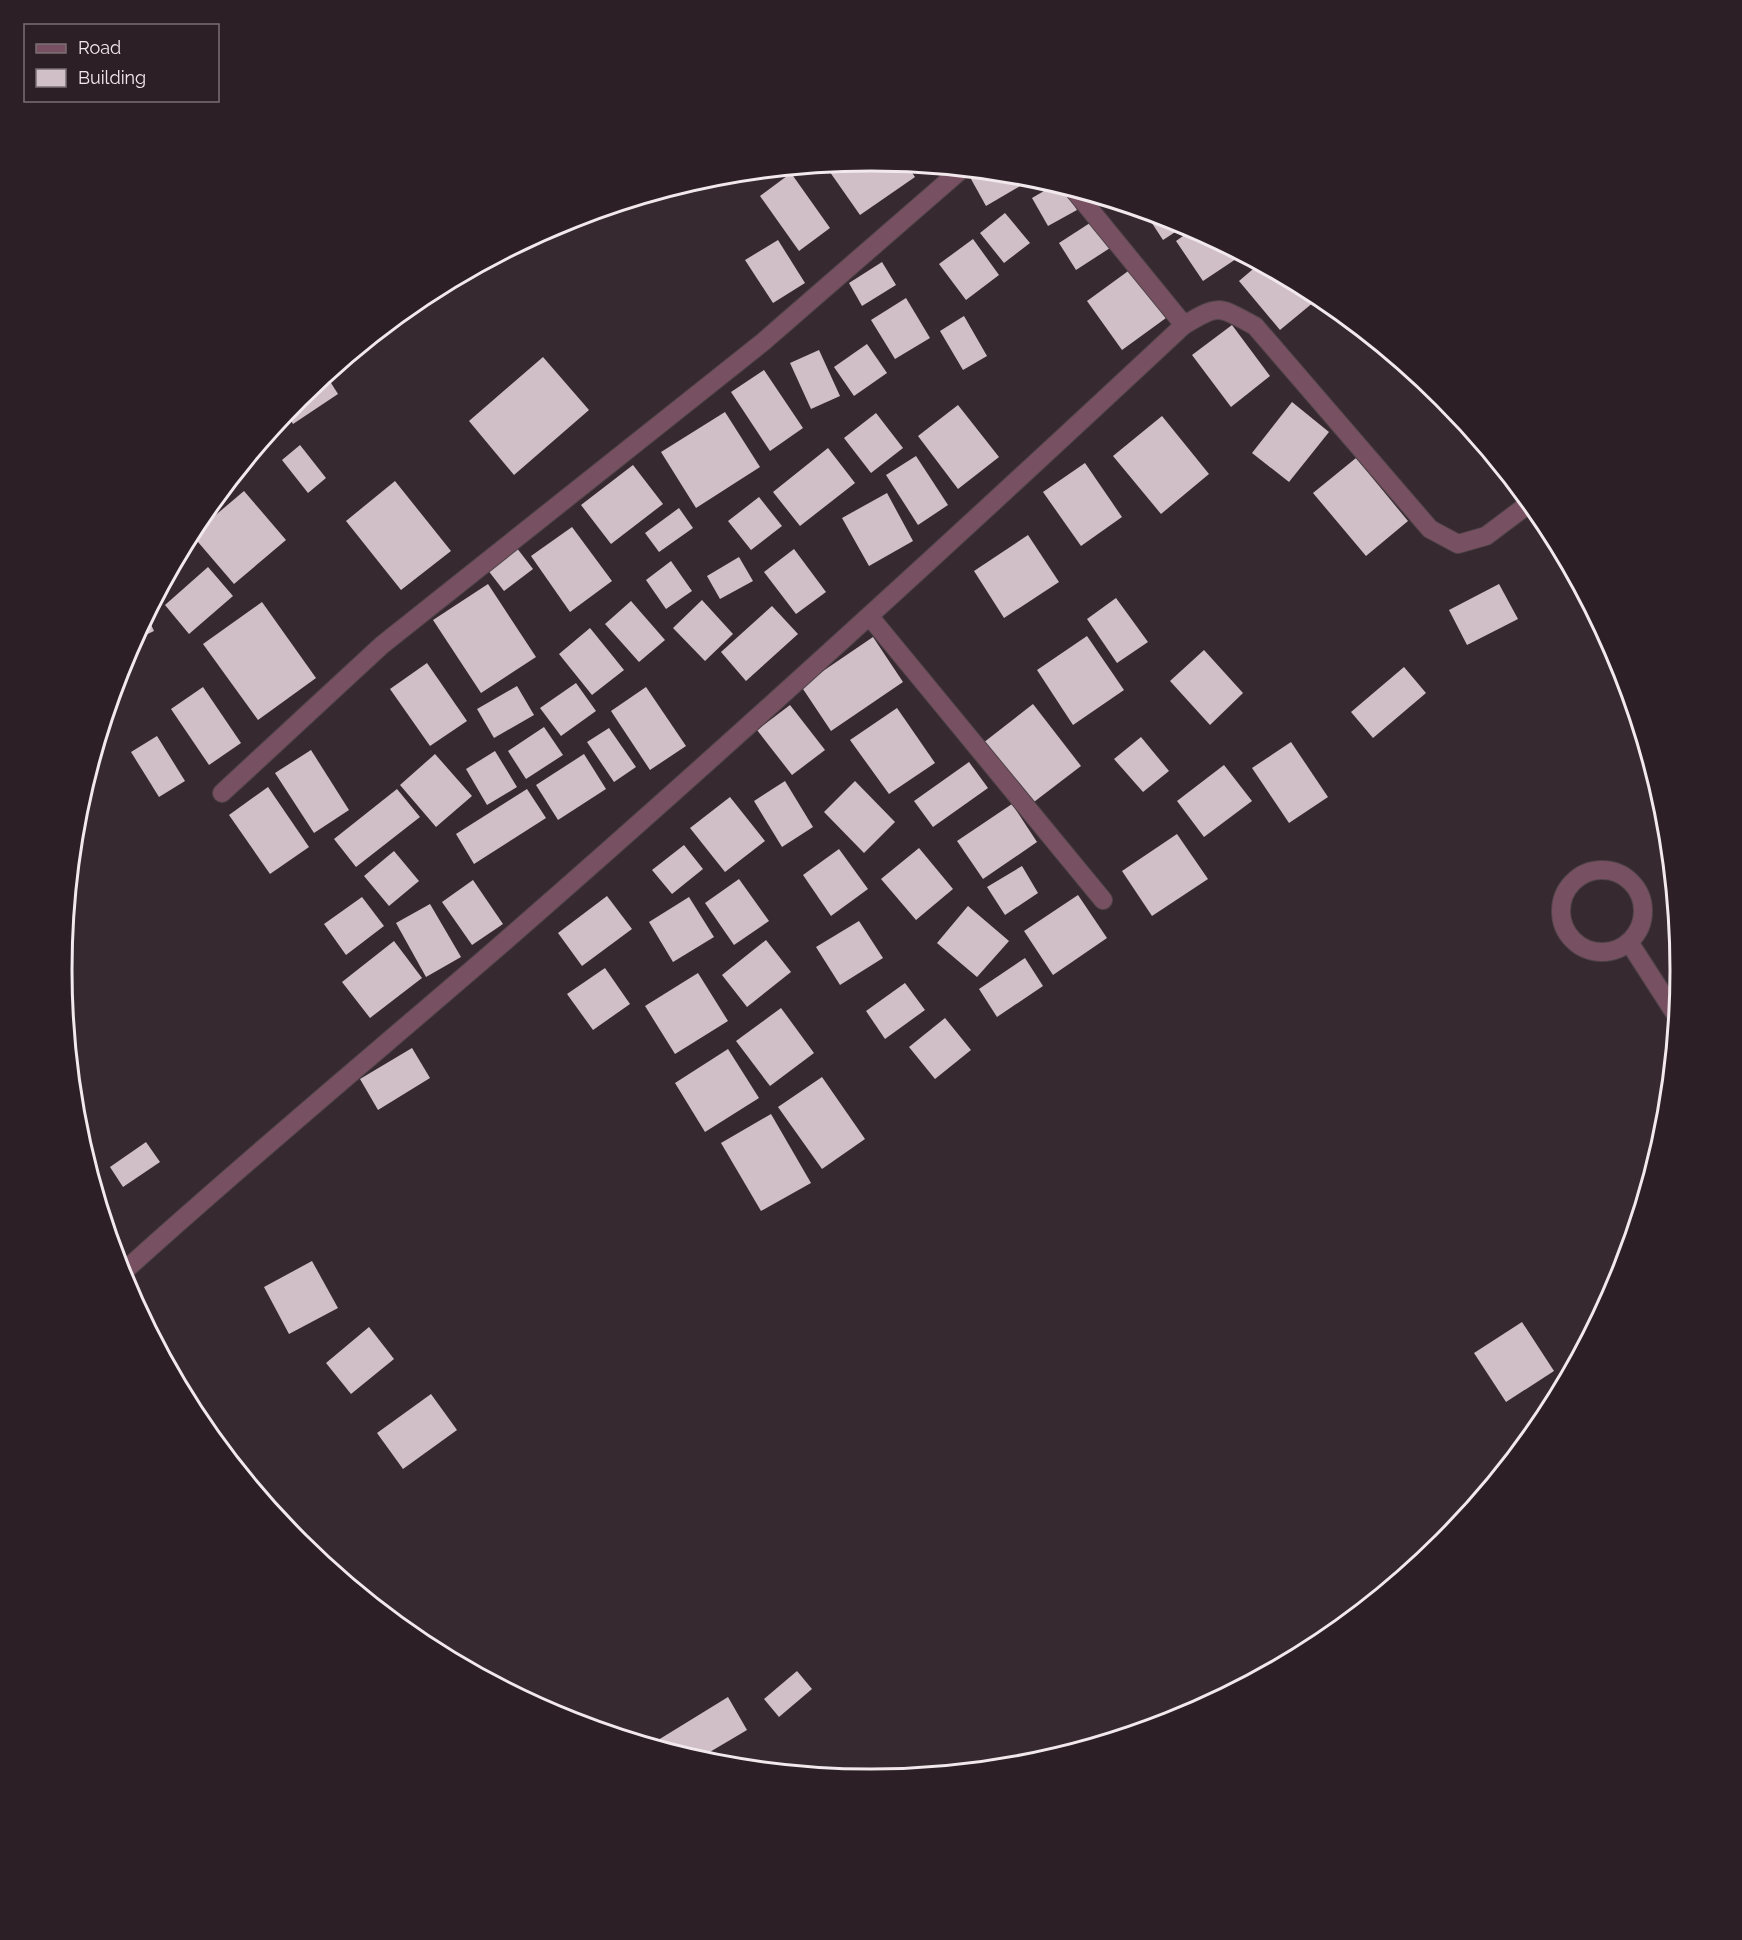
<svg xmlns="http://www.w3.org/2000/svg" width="1742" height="1940" viewBox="0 0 1742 1940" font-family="Raleway,sans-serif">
  <rect width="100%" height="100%" fill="#36292f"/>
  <!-- building -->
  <g fill="#d0bfc6">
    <path d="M871 161 906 164 915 177 860 215 825 165Z"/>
    <path d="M984 172 1029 176 1034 178 986 206 971 179Z"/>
    <path d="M791 173 830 228 799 251 760 196Z"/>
    <path d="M1056 184 1064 187 1077 210 1048 226 1032 198Z"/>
    <path d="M1144 211 1181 222 1186 225 1163 240Z"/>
    <path d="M1005 213 1030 243 1004 263 980 233Z"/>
    <path d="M1093 221 1110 248 1076 270 1059 243Z"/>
    <path d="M1193 229 1206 236 1242 255 1203 281 1176 241Z"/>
    <path d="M973 239 999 275 966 300 939 264Z"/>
    <path d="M778 240 805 283 773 303 745 260Z"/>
    <path d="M882 262 896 285 862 306 849 283Z"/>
    <path d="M1259 264 1264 266 1320 297 1280 330 1239 281Z"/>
    <path d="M1131 269 1166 318 1122 350 1087 301Z"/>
    <path d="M906 298 930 338 895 359 871 320Z"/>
    <path d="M964 316 987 356 963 370 940 331Z"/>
    <path d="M1232 325 1270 376 1231 407 1192 355Z"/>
    <path d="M867 344 887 373 854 396 834 367Z"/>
    <path d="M819 350 840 396 811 409 790 363Z"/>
    <path d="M543 357 589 410 514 475 469 421Z"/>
    <path d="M764 370 803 428 770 451 731 392Z"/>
    <path d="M326 375 338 394 293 424 286 413 299 397Z"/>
    <path d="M1292 402 1329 432 1289 482 1252 453Z"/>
    <path d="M958 405 999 457 958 489 918 436Z"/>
    <path d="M725 412 760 467 696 508 661 452Z"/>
    <path d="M876 413 903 448 871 473 844 438Z"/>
    <path d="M1162 416 1209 474 1161 514 1113 456Z"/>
    <path d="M275 426 279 431 260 446 259 445Z"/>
    <path d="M300 445 326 478 308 493 282 460Z"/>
    <path d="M828 448 855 483 800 526 773 492Z"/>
    <path d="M916 456 948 505 918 525 886 475Z"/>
    <path d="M1356 458 1408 521 1366 556 1313 493Z"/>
    <path d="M1085 463 1122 517 1081 546 1043 492Z"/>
    <path d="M633 465 663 504 611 544 581 505Z"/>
    <path d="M395 481 451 551 401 590 346 521Z"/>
    <path d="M244 491 286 540 234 584 192 535Z"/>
    <path d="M887 493 913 541 869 566 842 518Z"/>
    <path d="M759 497 782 526 751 550 728 521Z"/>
    <path d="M679 508 693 528 659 552 645 533Z"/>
    <path d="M572 527 612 581 570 612 531 556Z"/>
    <path d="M1028 535 1059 582 1004 618 974 571Z"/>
    <path d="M513 543 533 569 504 591 484 565Z"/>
    <path d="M794 549 826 592 796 614 764 572Z"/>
    <path d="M739 557 753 581 720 599 707 576Z"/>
    <path d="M671 561 692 591 666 609 646 580Z"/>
    <path d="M208 567 233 596 189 634 165 605Z"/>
    <path d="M488 584 536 657 481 693 433 620Z"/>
    <path d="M1499 584 1518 619 1467 645 1449 610Z"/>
    <path d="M1116 598 1148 642 1117 663 1087 619Z"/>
    <path d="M702 600 733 634 705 661 673 628Z"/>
    <path d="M631 601 665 640 639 662 605 624Z"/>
    <path d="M262 602 316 678 258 720 203 644Z"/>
    <path d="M772 606 798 634 746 681 721 652Z"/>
    <path d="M147 616 154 631 133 641Z"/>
    <path d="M590 628 624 670 592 695 559 654Z"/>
    <path d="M1087 636 1124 690 1073 725 1037 670Z"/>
    <path d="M873 637 903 682 831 731 801 686Z"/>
    <path d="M1204 650 1243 693 1210 725 1170 681Z"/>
    <path d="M427 663 467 721 430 746 390 689Z"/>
    <path d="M1404 667 1426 693 1373 738 1351 712Z"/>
    <path d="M576 683 596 711 561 736 540 708Z"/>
    <path d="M517 686 534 715 494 738 477 709Z"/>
    <path d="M203 687 241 743 209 765 171 709Z"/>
    <path d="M646 687 686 746 650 770 611 711Z"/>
    <path d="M1033 704 1081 766 1030 805 983 743Z"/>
    <path d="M790 705 825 750 792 775 757 730Z"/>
    <path d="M897 708 935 763 889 794 850 740Z"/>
    <path d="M544 727 563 755 526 779 508 751Z"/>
    <path d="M609 728 636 767 614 782 587 742Z"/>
    <path d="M157 736 185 781 159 797 131 752Z"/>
    <path d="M1141 737 1169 771 1143 792 1114 759Z"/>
    <path d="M1291 742 1328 797 1289 823 1252 768Z"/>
    <path d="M311 750 349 810 314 833 275 773Z"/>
    <path d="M495 751 517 787 487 805 466 769Z"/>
    <path d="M435 754 472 796 436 827 400 785Z"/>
    <path d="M584 754 606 789 558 820 536 785Z"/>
    <path d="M969 762 988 788 933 827 914 801Z"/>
    <path d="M1224 765 1252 801 1204 837 1177 801Z"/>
    <path d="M785 781 813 827 782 847 754 801Z"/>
    <path d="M855 781 895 822 864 853 824 812Z"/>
    <path d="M268 787 309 847 270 874 229 815Z"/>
    <path d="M397 789 420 817 356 867 334 839Z"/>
    <path d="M527 789 546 818 474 864 456 834Z"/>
    <path d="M730 797 765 841 725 872 690 828Z"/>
    <path d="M1012 804 1037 842 983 879 957 841Z"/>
    <path d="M1177 834 1208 879 1152 916 1122 871Z"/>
    <path d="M684 845 703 869 672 894 652 870Z"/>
    <path d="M919 848 953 889 916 920 881 879Z"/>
    <path d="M839 849 868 889 831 916 803 875Z"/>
    <path d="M394 851 419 881 389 906 364 876Z"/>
    <path d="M1022 866 1038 893 1005 915 987 887Z"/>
    <path d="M739 879 769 921 734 945 705 903Z"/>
    <path d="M473 880 503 924 472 945 442 902Z"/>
    <path d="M1078 895 1107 938 1053 975 1024 931Z"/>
    <path d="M607 896 632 929 582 966 558 933Z"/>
    <path d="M362 897 384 926 346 955 324 924Z"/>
    <path d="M689 897 714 937 673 962 649 922Z"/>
    <path d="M430 904 461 957 426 977 396 923Z"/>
    <path d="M968 906 1009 941 977 977 937 943Z"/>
    <path d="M859 921 883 958 840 985 816 947Z"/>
    <path d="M766 940 791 972 747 1007 722 975Z"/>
    <path d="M394 941 422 978 370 1018 342 982Z"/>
    <path d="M1025 958 1043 986 997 1017 979 989Z"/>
    <path d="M605 968 630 1004 593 1030 567 994Z"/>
    <path d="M698 973 728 1021 675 1054 645 1006Z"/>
    <path d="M905 983 925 1010 885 1039 866 1011Z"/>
    <path d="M781 1008 814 1053 770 1086 736 1041Z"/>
    <path d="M945 1018 971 1050 935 1079 909 1047Z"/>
    <path d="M412 1048 430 1078 378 1110 360 1079Z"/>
    <path d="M728 1049 759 1098 705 1132 675 1083Z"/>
    <path d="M822 1077 865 1139 822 1169 778 1107Z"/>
    <path d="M771 1114 811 1183 761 1211 721 1143Z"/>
    <path d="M146 1142 160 1162 123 1187 110 1167Z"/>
    <path d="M312 1261 338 1308 289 1334 264 1287Z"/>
    <path d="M1522 1322 1554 1371 1506 1402 1474 1353Z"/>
    <path d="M369 1327 394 1359 351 1394 326 1363Z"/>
    <path d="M431 1394 457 1430 403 1469 377 1433Z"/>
    <path d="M797 1671 812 1689 779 1717 764 1699Z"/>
    <path d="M728 1697 747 1730 698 1759 650 1745Z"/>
  </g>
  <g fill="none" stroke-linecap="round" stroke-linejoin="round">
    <!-- minor casing -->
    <g stroke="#504449" stroke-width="20">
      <g id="minor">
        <path d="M1184 325C1220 304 1218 306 1255 326L1430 529 1458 544 1486 536 1530 503"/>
        <path d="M870 617 1103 900"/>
        <path d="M222 793 382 645 763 342 962 169"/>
        <circle cx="1602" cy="911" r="41"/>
        <path d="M1629 942 1676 1015"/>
        <path d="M121 1274C241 1165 366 1061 489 955 725 750 955 539 1184 325L1074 190"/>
      </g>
    </g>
    <!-- minor -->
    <use href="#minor" stroke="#775061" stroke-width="18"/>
  </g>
  <!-- crop -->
  <path d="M0 0H1742V1940H0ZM72 970a799 799 0 1 1 1598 0a799 799 0 1 1-1598 0Z" fill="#2c1f25" fill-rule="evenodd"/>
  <path fill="none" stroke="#f2e9ec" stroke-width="3" d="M72 970a799 799 0 1 1 1598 0a799 799 0 1 1-1598 0Z"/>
  <!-- legend -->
  <rect x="24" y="24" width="195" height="78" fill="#2c1f25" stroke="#7b7075" stroke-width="1.5"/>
  <rect x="36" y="44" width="30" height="9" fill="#775061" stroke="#7b7075" stroke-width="1.5"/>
  <text x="78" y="54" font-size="18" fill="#f2e9ec">Road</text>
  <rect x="36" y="69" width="30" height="18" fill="#d0bfc6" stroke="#7b7075" stroke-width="1.5"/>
  <text x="78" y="84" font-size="18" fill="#f2e9ec">Building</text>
</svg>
